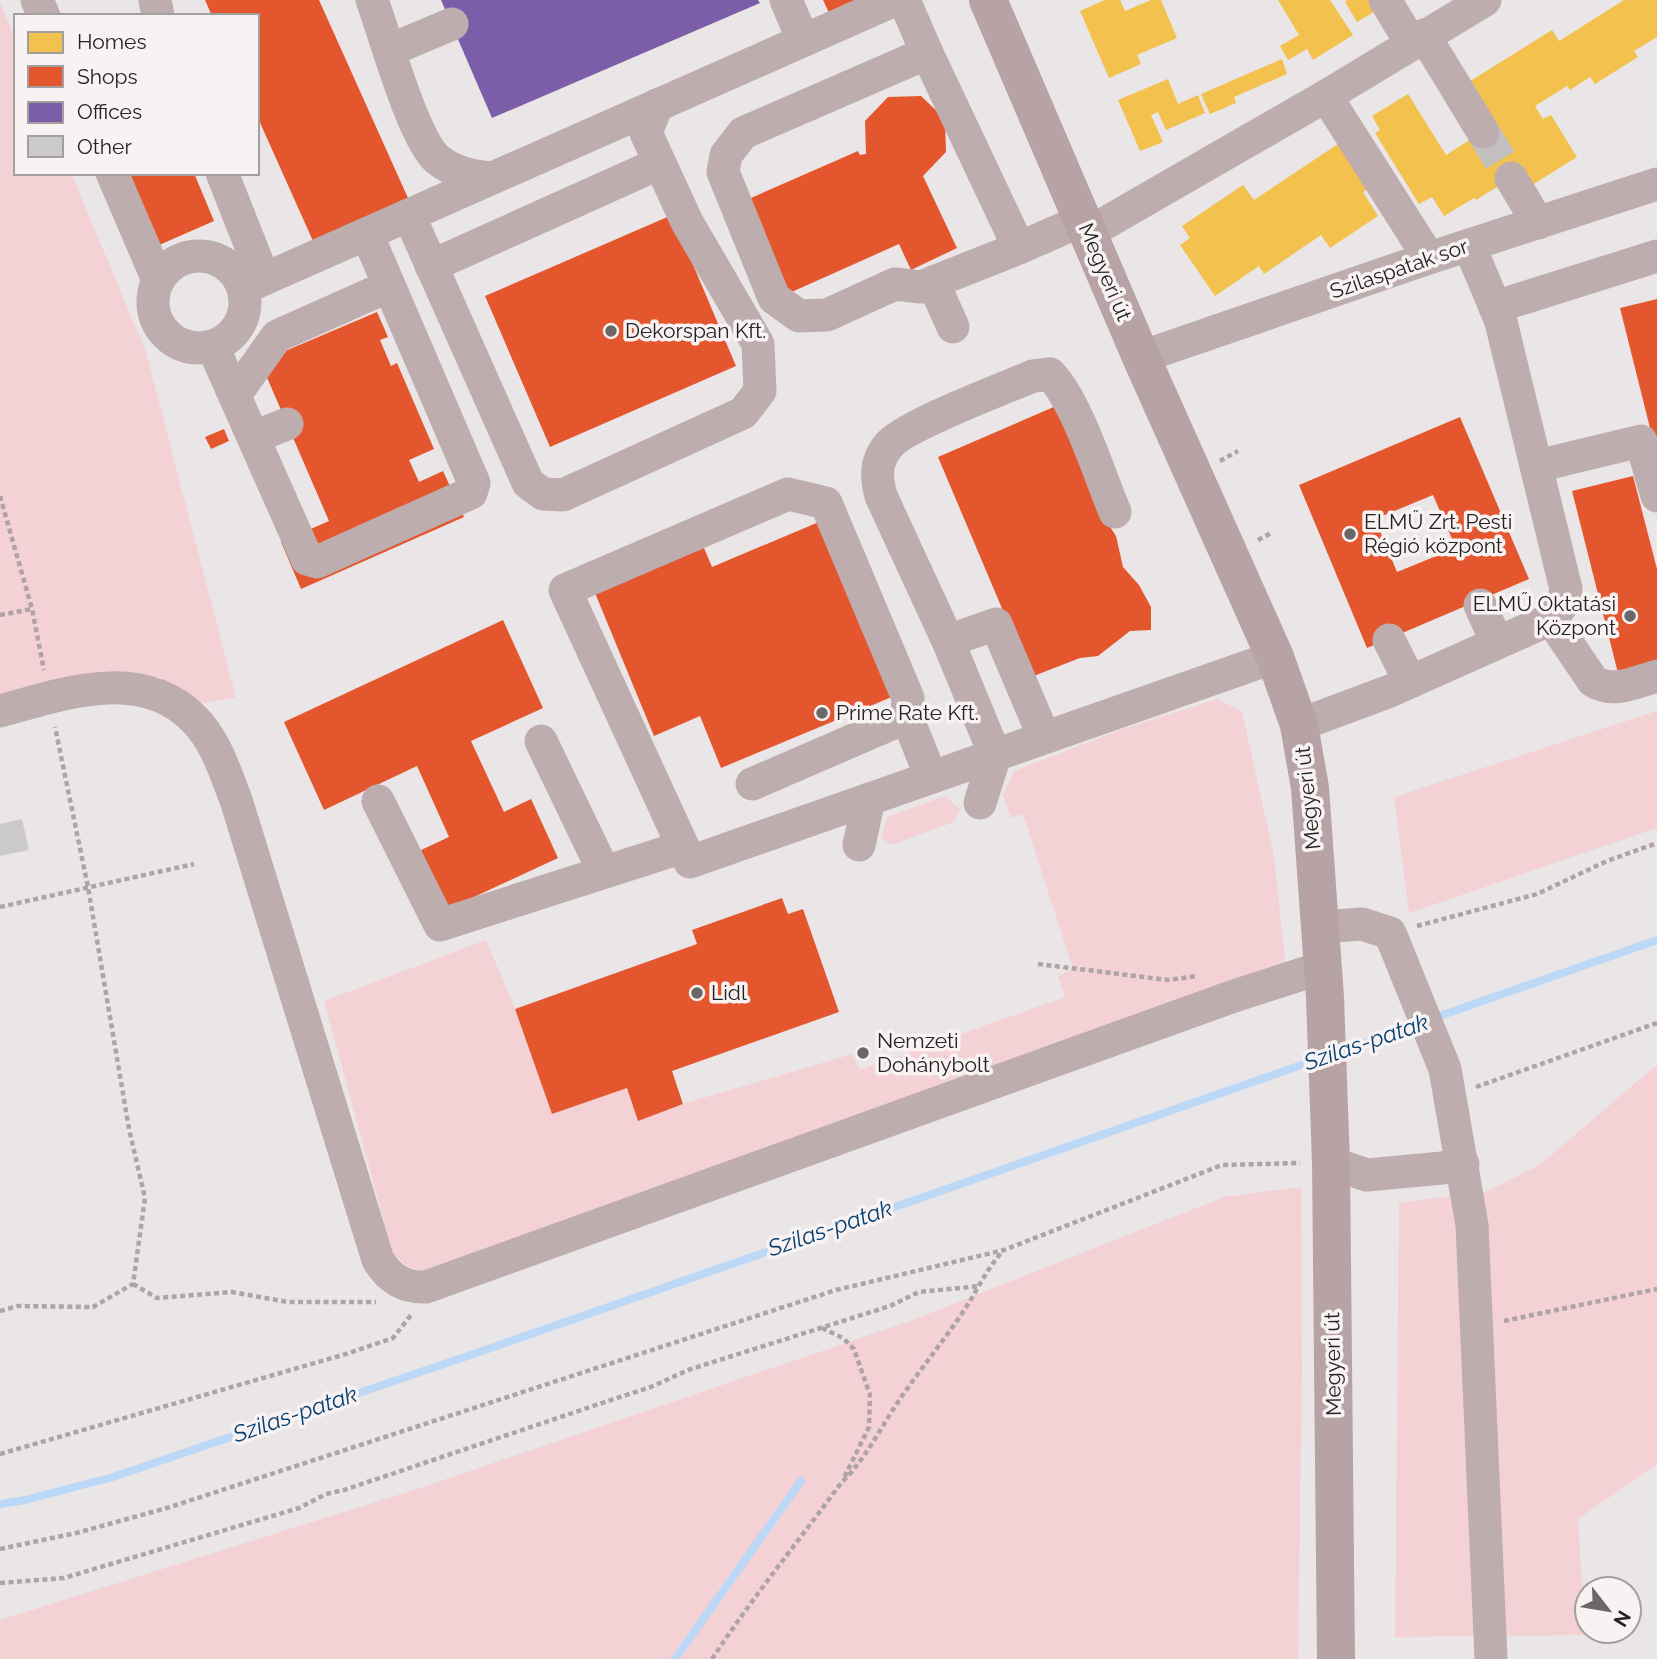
<svg xmlns="http://www.w3.org/2000/svg" width="1657" height="1659" viewBox="0 0 1657 1659" font-family="Raleway,sans-serif">
  <rect width="100%" height="100%" fill="#eae6e7"/>
  <!-- green -->
  <g fill="#f3d1d5">
    <path d="M0 3 16 40V173H71L146 352 236 698 200 703 159 677 98 675 0 703Z"/>
    <path d="M1217 699 1242 711 1274 856 1286 969 423 1272 407 1266 393 1254 324 1001 486 940 515 1009 552 1114 627 1088 639 1120 683 1104 852 1054 860 1070 1065 997 1058 976 1073 969 1023 814 1011 818 1003 795 1014 771 1126 728Z"/>
    <path d="M1657 711V828L1409 913 1394 797Z"/>
    <path d="M945 796 960 809 954 822 891 845 881 838 887 817Z"/>
    <path d="M1654 1067H1657V1464L1578 1519 1585 1635 1395 1637 1399 1203 1488 1191 1541 1164Z"/>
    <path d="M1301 1187 1302 1371 1298 1659H0V1620L417 1489 910 1321 1224 1197Z"/>
  </g>
  <!-- homes -->
  <g fill="#f2c14e">
    <path d="M1105 0H1120L1125 11 1151 0H1161L1177 38 1137 55 1141 64 1109 78 1080 11Z"/>
    <path d="M1278 0H1330L1353 35 1313 60 1307 49 1288 60 1280 46 1299 35Z"/>
    <path d="M1347 0H1371L1377 10 1357 22 1345 2Z"/>
    <path d="M1624 0H1657V37L1634 51 1638 57 1595 84 1590 77 1570 90 1567 86 1535 106 1543 119 1551 115 1577 157 1532 185 1523 171 1476 200 1474 198 1444 216 1432 197 1419 204 1375 133 1380 130 1372 116 1408 94 1446 155 1484 131 1464 85 1552 30 1559 41Z"/>
    <path d="M1282 59 1287 74 1234 97 1236 103 1210 114 1201 94Z"/>
    <path d="M1168 79 1178 104 1198 95 1205 113 1166 130 1158 112 1151 115 1163 142 1140 151 1118 100Z"/>
    <path d="M1344 140 1374 185 1363 192 1378 216 1330 248 1321 235 1264 274 1259 266 1215 296 1180 245 1190 238 1182 226 1243 185 1254 200Z"/>
  </g>
  <!-- shops -->
  <g fill="#e4572e" fill-rule="evenodd">
    <path d="M205 0H319L408 198 313 241 257 116V16H212Z"/>
    <path d="M823 0H863L831 17Z"/>
    <path d="M921 96 945 119 946 152 923 176 957 248 911 270 899 244 785 295 744 201 858 151 860 155 866 154 865 121 888 97Z"/>
    <path d="M126 173H194L214 221 157 246Z"/>
    <path d="M672 215 736 366 550 447 485 296Z"/>
    <path d="M1657 299V452H1656L1620 308Z"/>
    <path d="M377 312 388 337 380 340 391 366 397 363 434 449 409 460 419 482 443 471 464 517 301 589 281 542 329 521 262 366 264 360Z"/>
    <path d="M1056 406 1103 516 1116 536 1123 567 1139 585 1151 607V630L1130 631 1098 656 1080 658 1031 677 938 457Z"/>
    <path d="M1460 417 1529 579 1367 648 1299 485ZM1433 495 1456 548 1397 572 1375 519Z"/>
    <path d="M224 429 229 441 211 449 205 437Z"/>
    <path d="M1633 476 1657 569V663L1618 673 1572 491Z"/>
    <path d="M826 519 899 694 721 768 700 716 654 736 595 593 704 548 712 567Z"/>
    <path d="M503 620 543 708 471 741 504 812 531 799 558 858 448 909 421 850 449 837 417 766 324 810 284 722Z"/>
    <path d="M782 898 788 914 803 909 839 1012 672 1071 683 1104 638 1121 627 1088 552 1114 515 1009 697 944 692 930Z"/>
  </g>
  <!-- offices -->
  <path fill="#7b5ea7" d="M441 0H758L760 3 492 118Z"/>
  <g fill="none" stroke-linecap="round" stroke-linejoin="round">
    <!-- stream -->
    <g stroke="#bcd8f7" stroke-width="8">
      <path d="M1431 1019 1657 940"/>
      <path d="M1339 1052 1419 1024"/>
      <path d="M0 1504 25 1500 113 1477 488 1349 1316 1060"/>
      <path d="M675 1659 801 1481"/>
    </g>
  </g>
  <!-- building -->
  <path fill="#ccc9ca" d="M22 819 29 850 0 856V824Z"/>
  <g fill="none" stroke-linecap="round" stroke-linejoin="round">
    <!-- minor-tunnel -->
    <path stroke="#c2bfc0" stroke-width="33" stroke-dasharray="33 17" stroke-linecap="butt" d="M1483 132 1511 178"/>
    <!-- path -->
    <g stroke="#aea3a5" stroke-width="4.5" stroke-dasharray="5 3.5" stroke-linecap="butt">
      <path d="M1220 461 1238 451"/>
      <path d="M0 496 32 609 44 670"/>
      <path d="M1258 540 1273 532"/>
      <path d="M0 615 32 609"/>
      <path d="M0 907 194 864"/>
      <path d="M1417 926 1537 894 1607 861 1657 843"/>
      <path d="M1038 964 1168 980 1197 976"/>
      <path d="M1476 1087 1657 1023"/>
      <path d="M133 1284 157 1298 232 1292 288 1302H376"/>
      <path d="M0 1311 18 1306 93 1307 133 1284 145 1198 129 1129 88 887 55 727"/>
      <path d="M1504 1321 1657 1289"/>
      <path d="M822 1328 843 1338 854 1349 870 1395 869 1427 844 1478"/>
      <path d="M0 1454 346 1354 393 1338 411 1315"/>
      <path d="M0 1549 76 1533 167 1508 836 1290 1004 1250 1222 1165 1300 1163"/>
      <path d="M0 1583 64 1578 299 1508 326 1494 344 1490 611 1400 651 1387 688 1370 890 1306 919 1292 980 1286"/>
      <path d="M712 1659C752 1598 798 1542 841 1483 866 1459 882 1425 902 1396 923 1366 945 1339 965 1309 978 1289 987 1268 1003 1251"/>
    </g>
    <!-- minor -->
    <g stroke="#beadaf" stroke-width="33">
      <path d="M37 0 44 16"/>
      <path d="M155 0 158 16"/>
      <path d="M372 0C385 35 413 138 437 159 454 173 472 176 492 178"/>
      <path d="M786 0 803 40"/>
      <path d="M904 0 927 53 1019 248 1083 220"/>
      <path d="M1385 0 1411 43"/>
      <path d="M1424 35 1483 132"/>
      <path d="M390 50 452 24"/>
      <path d="M927 53 743 133 726 155 723 172 774 298 799 316 827 315 895 284 921 287 1019 248"/>
      <path d="M1326 96 1429 258"/>
      <path d="M112 173 158 280"/>
      <path d="M222 173 264 279"/>
      <path d="M1511 178 1538 223"/>
      <path d="M409 215 528 483 543 494 563 495 743 413 760 391 758 344 687 222 646 133 657 105"/>
      <path d="M1088 233 1326 96 1485 0"/>
      <path d="M1469 245 1495 307"/>
      <circle cx="199" cy="302" r="46"/>
      <path d="M431 266 660 163"/>
      <path d="M933 282 953 327"/>
      <path d="M244 288 895 0"/>
      <path d="M213 347 307 559 317 562 471 493 474 483 367 234"/>
      <path d="M1141 357 1429 258 1657 184"/>
      <path d="M235 395 277 336 389 286"/>
      <path d="M254 437 287 424"/>
      <path d="M1537 466 1641 441 1657 496"/>
      <path d="M1480 605 1497 643"/>
      <path d="M1551 619 1593 681C1613 694 1636 682 1657 676"/>
      <path d="M1389 640 1410 682"/>
      <path d="M948 641 996 624 1044 737"/>
      <path d="M0 711C62 694 141 665 194 719 216 741 225 772 236 800L378 1260C389 1278 404 1288 426 1287L1234 996 1324 967"/>
      <path d="M907 717 931 777"/>
      <path d="M1299 725 1390 691 1551 619 1563 604 1566 589 1501 322 1495 307 1657 256"/>
      <path d="M541 741 604 872"/>
      <path d="M752 784 907 717 908 698 826 503 788 494 565 590 690 862 1275 657"/>
      <path d="M378 801 440 925 683 847"/>
      <path d="M980 803 995 755 948 641 881 496C876 478 875 462 888 446 903 426 1005 388 1033 376L1050 374C1077 402 1099 474 1115 512"/>
      <path d="M859 845 869 799"/>
      <path d="M1321 927 1362 924 1390 933 1445 1069 1472 1225 1491 1659"/>
      <path d="M1331 1163 1367 1175 1442 1168 1463 1164"/>
    </g>
    <!-- major -->
    <path stroke="#b7a3a6" stroke-width="38" d="M988 0 1141 357 1275 657 1299 725 1310 788 1325 997 1331 1163 1336 1659"/>
  </g>
  <!-- markers -->
  <g fill="#696768" stroke="#f8f2f3" stroke-width="2.5">
    <circle cx="611" cy="331" r="7"/>
    <circle cx="1350" cy="534" r="7"/>
    <circle cx="1630" cy="616" r="7"/>
    <circle cx="822" cy="713" r="7"/>
    <circle cx="697" cy="993" r="7"/>
    <circle cx="863" cy="1053" r="7"/>
  </g>
  <g text-anchor="middle" stroke-width="7" stroke-linejoin="round" paint-order="stroke">
    <!-- street labels -->
    <g font-size="21" fill="#242223" stroke="#f8f2f3">
      <text transform="translate(1399 269) rotate(-19)" y="7">Szilaspatak sor</text>
      <text transform="translate(1105 272) rotate(67)" y="7">Megyeri út</text>
      <text transform="translate(1308 798) rotate(-96)" y="7">Megyeri út</text>
      <text transform="translate(1333 1364) rotate(-91)" y="7">Megyeri út</text>
    </g>
    <!-- poi labels -->
    <g font-size="21" fill="#242223" stroke="#f8f2f3" text-anchor="start">
      <text x="625" y="338">Dekorspan Kft.</text>
      <text x="1364" y="529">ELMŰ Zrt. Pesti<tspan x="1364" dy="24">Régió központ</tspan></text>
      <text x="1616" y="611" text-anchor="end">ELMŰ Oktatási<tspan x="1616" dy="24">Központ</tspan></text>
      <text x="836" y="720">Prime Rate Kft.</text>
      <text x="711" y="1000">Lidl</text>
      <text x="877" y="1048">Nemzeti<tspan x="877" dy="24">Dohánybolt</tspan></text>
    </g>
    <!-- water labels -->
    <g font-size="23" font-style="italic" fill="#064172" stroke="#f8f2f3">
      <text transform="translate(1366 1042) rotate(-19)" y="8">Szilas-patak</text>
      <text transform="translate(830 1228) rotate(-19)" y="8">Szilas-patak</text>
      <text transform="translate(295 1414) rotate(-19)" y="8">Szilas-patak</text>
    </g>
  </g>
  <!-- legend -->
  <rect x="14" y="14" width="245" height="161" fill="#f8f2f3" stroke="#a39fa0" stroke-width="2"/>
  <rect x="28" y="32" width="35" height="21" fill="#f2c14e" stroke="#a39fa0" stroke-width="2"/>
  <text x="77" y="49" font-size="21" fill="#242223">Homes</text>
  <rect x="28" y="66" width="35" height="21" fill="#e4572e" stroke="#a39fa0" stroke-width="2"/>
  <text x="77" y="84" font-size="21" fill="#242223">Shops</text>
  <rect x="28" y="102" width="35" height="21" fill="#7b5ea7" stroke="#a39fa0" stroke-width="2"/>
  <text x="77" y="119" font-size="21" fill="#242223">Offices</text>
  <rect x="28" y="136" width="35" height="21" fill="#ccc9ca" stroke="#a39fa0" stroke-width="2"/>
  <text x="77" y="154" font-size="21" fill="#242223">Other</text>
  <!-- north arrow -->
  <g transform="translate(1608 1610) rotate(121)"><circle r="33" fill="#f8f2f3" stroke="#a39fa0" stroke-width="2"/>
  <path d="M0-5L12 26L0 18L-12 26Z" fill="#696768"/>
  <text y="-10" font-size="19" font-weight="bold" text-anchor="middle" fill="#242223">N</text>
  </g>
</svg>
